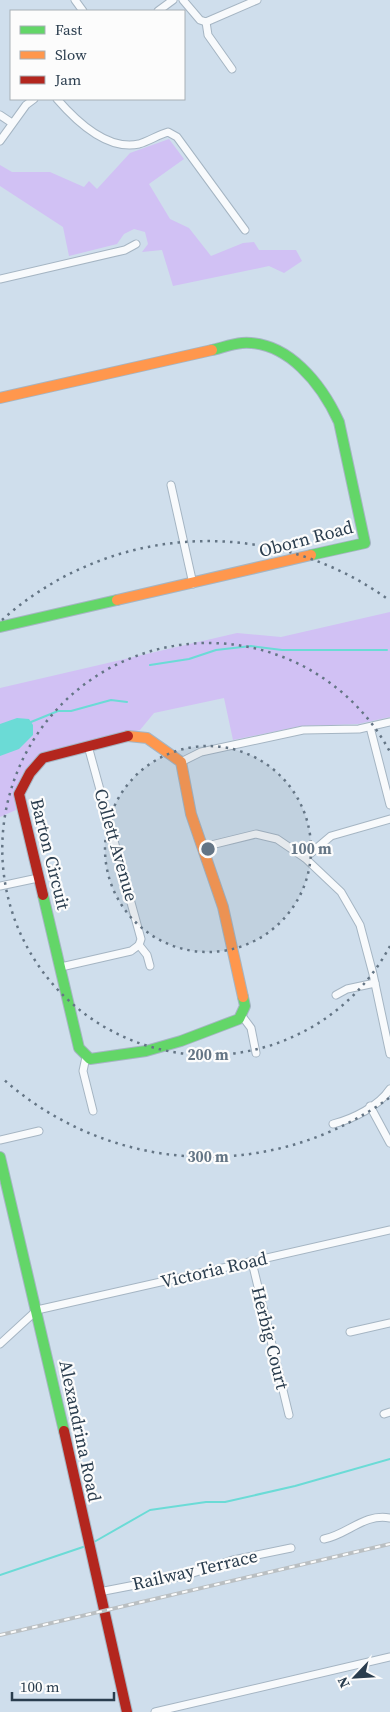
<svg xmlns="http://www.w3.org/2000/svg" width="390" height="1712" viewBox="0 0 390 1712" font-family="'Source Serif 4',serif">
  <rect width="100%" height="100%" fill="#cfdeec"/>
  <!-- green -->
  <g fill="#d1c1f4">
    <path d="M169 139 184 159 149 184 170 219 189 228 211 256 243 243 254 242 259 250H296L302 261 284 273 269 266 173 286 162 250 142 252 148 244 145 232 134 229 124 234 117 244 69 256 63 227 0 186V165L12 172H50L84 187 89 181 97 189 130 153Z"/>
    <path d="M390 612V717L358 724 301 726 233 740 224 698 154 713 140 730 39 754 15 789 16 810 0 817V688L237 633 281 637Z"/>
  </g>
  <!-- water -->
  <path fill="#6bdbd6" d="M17 718 29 719 33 725V735L19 749 0 756V724Z"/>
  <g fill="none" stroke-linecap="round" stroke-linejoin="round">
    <!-- stream -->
    <g stroke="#6bdbd6" stroke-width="2">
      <path d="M150 665 189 659 216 650 251 646 282 650H387"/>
      <path d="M31 722 58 711H71L111 700 127 702"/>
      <path d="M94 1542 150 1510 206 1502H225L295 1486 390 1459"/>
      <path d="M0 1575 83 1547"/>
    </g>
    <!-- street casing -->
    <g stroke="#a5b5c3" stroke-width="9">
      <g id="street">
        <path d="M75 0 83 11"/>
        <path d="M183 0 200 20 206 22 257 0"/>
        <path d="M158 11 173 0"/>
        <path d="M206 22 208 35 232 69"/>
        <path d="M57 99C76 121 107 151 139 144 149 141 158 135 168 132L177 137 245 230"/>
        <path d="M0 115 12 123"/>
        <path d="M0 141 26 105 34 99"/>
        <path d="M0 279 125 250 136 244"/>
        <path d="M171 485 193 584"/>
        <path d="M370 727 390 805"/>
        <path d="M181 762 201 752 303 730 359 729 390 722"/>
        <path d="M203 847 256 834 277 839 305 858 341 892 360 925 373 974 390 1054"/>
        <path d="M305 858 331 836 390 819"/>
        <path d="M0 886 38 878"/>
        <path d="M139 945 147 955 150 966"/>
        <path d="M61 967 131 951 139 945 141 939 88 746"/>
        <path d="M336 995 347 989 375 983"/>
        <path d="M242 1016 251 1028 256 1053"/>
        <path d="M86 1057 83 1071 93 1111"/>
        <path d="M370 1106 390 1143"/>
        <path d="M333 1124C353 1119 379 1106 390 1089"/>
        <path d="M0 1140 39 1131"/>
        <path d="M252 1262 289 1415"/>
        <path d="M350 1332 390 1323"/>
        <path d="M0 1344 37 1310 390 1230"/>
        <path d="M384 1414 390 1412"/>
        <path d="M324 1539C347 1535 364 1513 390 1518"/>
        <path d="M99 1592 187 1575 233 1560 291 1548"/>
        <path d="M155 1712 390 1657"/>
      </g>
    </g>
    <!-- fast casing -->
    <g stroke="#a5b5c3" stroke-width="12">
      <g id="fast">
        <path d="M212 350C221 348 232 344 242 343 288 340 322 385 339 422L365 543 311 555"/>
        <path d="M0 627 117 600"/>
        <path d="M43 895 79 1048 90 1059 146 1051 181 1041 239 1019 245 1006 243 997"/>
        <path d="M0 1157 64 1431"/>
      </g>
    </g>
    <!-- slow casing -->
    <g stroke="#a5b5c3" stroke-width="12">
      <g id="slow">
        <path d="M0 398 212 350"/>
        <path d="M117 600 311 555"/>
        <path d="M128 736 147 738 181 762 191 814 223 907 243 997"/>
      </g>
    </g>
    <!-- jam casing -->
    <g stroke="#a5b5c3" stroke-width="12">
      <g id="jam">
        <path d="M43 895 19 794 30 773 43 758 128 736"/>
        <path d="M64 1431 127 1712"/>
      </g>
    </g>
    <!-- street -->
    <use href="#street" stroke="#f8fafc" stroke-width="7"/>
    <!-- fast -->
    <use href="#fast" stroke="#63d668" stroke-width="10"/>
    <!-- slow -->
    <use href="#slow" stroke="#ff974d" stroke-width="10"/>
    <!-- jam -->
    <use href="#jam" stroke="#b3261e" stroke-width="10"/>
    <!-- rail casing -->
    <g stroke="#babfc2" stroke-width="4">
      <path id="rail" d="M0 1635 390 1544"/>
    </g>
    <!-- rail -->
    <use href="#rail" stroke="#fcfcfc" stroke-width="2" stroke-dasharray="5.5" stroke-linecap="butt"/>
  </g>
  <!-- distance rings -->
  <circle cx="208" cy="849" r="103" fill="#647585" fill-opacity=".12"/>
  <g fill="none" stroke="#647585" stroke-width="2.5" stroke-dasharray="2.5 5">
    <circle cx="208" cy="849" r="103"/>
    <path d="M390 946A206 206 0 1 1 390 752"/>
    <path d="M389 1098A308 308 0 0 1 2 1078M2 620A308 308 0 0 1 389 600"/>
  </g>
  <g text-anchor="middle" stroke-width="4.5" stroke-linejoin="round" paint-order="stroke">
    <!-- street labels -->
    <g font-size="18" fill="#2a3d4e" stroke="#fcfcfc">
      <text transform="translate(306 539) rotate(-15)" y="6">Oborn Road</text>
      <text transform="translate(116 845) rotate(74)" y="6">Collett Avenue</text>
      <text transform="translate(50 854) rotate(76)" y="6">Barton Circuit</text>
      <text transform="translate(214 1270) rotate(-13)" y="6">Victoria Road</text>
      <text transform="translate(270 1338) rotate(76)" y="6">Herbig Court</text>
      <text transform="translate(80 1431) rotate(78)" y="6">Alexandrina Road</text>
      <text transform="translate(195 1570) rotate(-13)" y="6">Railway Terrace</text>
    </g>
  </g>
  <circle cx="208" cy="849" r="8" fill="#647585" stroke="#fcfcfc" stroke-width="2.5"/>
  <g font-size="15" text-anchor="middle" font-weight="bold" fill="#647585" stroke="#fcfcfc" stroke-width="4.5" stroke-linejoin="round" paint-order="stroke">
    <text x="311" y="854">100 m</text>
    <text x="208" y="1060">200 m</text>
    <text x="208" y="1162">300 m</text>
  </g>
  <!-- legend -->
  <rect x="10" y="10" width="175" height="90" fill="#fcfcfc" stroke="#a8b0b6"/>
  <rect x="20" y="26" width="25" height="8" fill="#63d668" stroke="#a8b0b6"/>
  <text x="55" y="35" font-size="15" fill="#2a3d4e">Fast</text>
  <rect x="20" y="51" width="25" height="8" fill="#ff974d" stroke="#a8b0b6"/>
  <text x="55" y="60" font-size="15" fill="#2a3d4e">Slow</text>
  <rect x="20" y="76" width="25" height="8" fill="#b3261e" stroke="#a8b0b6"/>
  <text x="55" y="85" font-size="15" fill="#2a3d4e">Jam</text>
  <!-- north arrow -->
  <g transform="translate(355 1677) rotate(245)" stroke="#fcfcfc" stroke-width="4" paint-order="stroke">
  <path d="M0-4L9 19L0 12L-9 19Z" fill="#2a3d4e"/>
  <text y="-8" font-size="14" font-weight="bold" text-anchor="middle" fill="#2a3d4e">N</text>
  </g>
  <!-- scale -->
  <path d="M12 1692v8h102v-8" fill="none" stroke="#2a3d4e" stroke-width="2.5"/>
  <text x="20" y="1692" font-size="15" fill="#2a3d4e" stroke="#fcfcfc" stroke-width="4" paint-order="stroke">100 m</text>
</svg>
